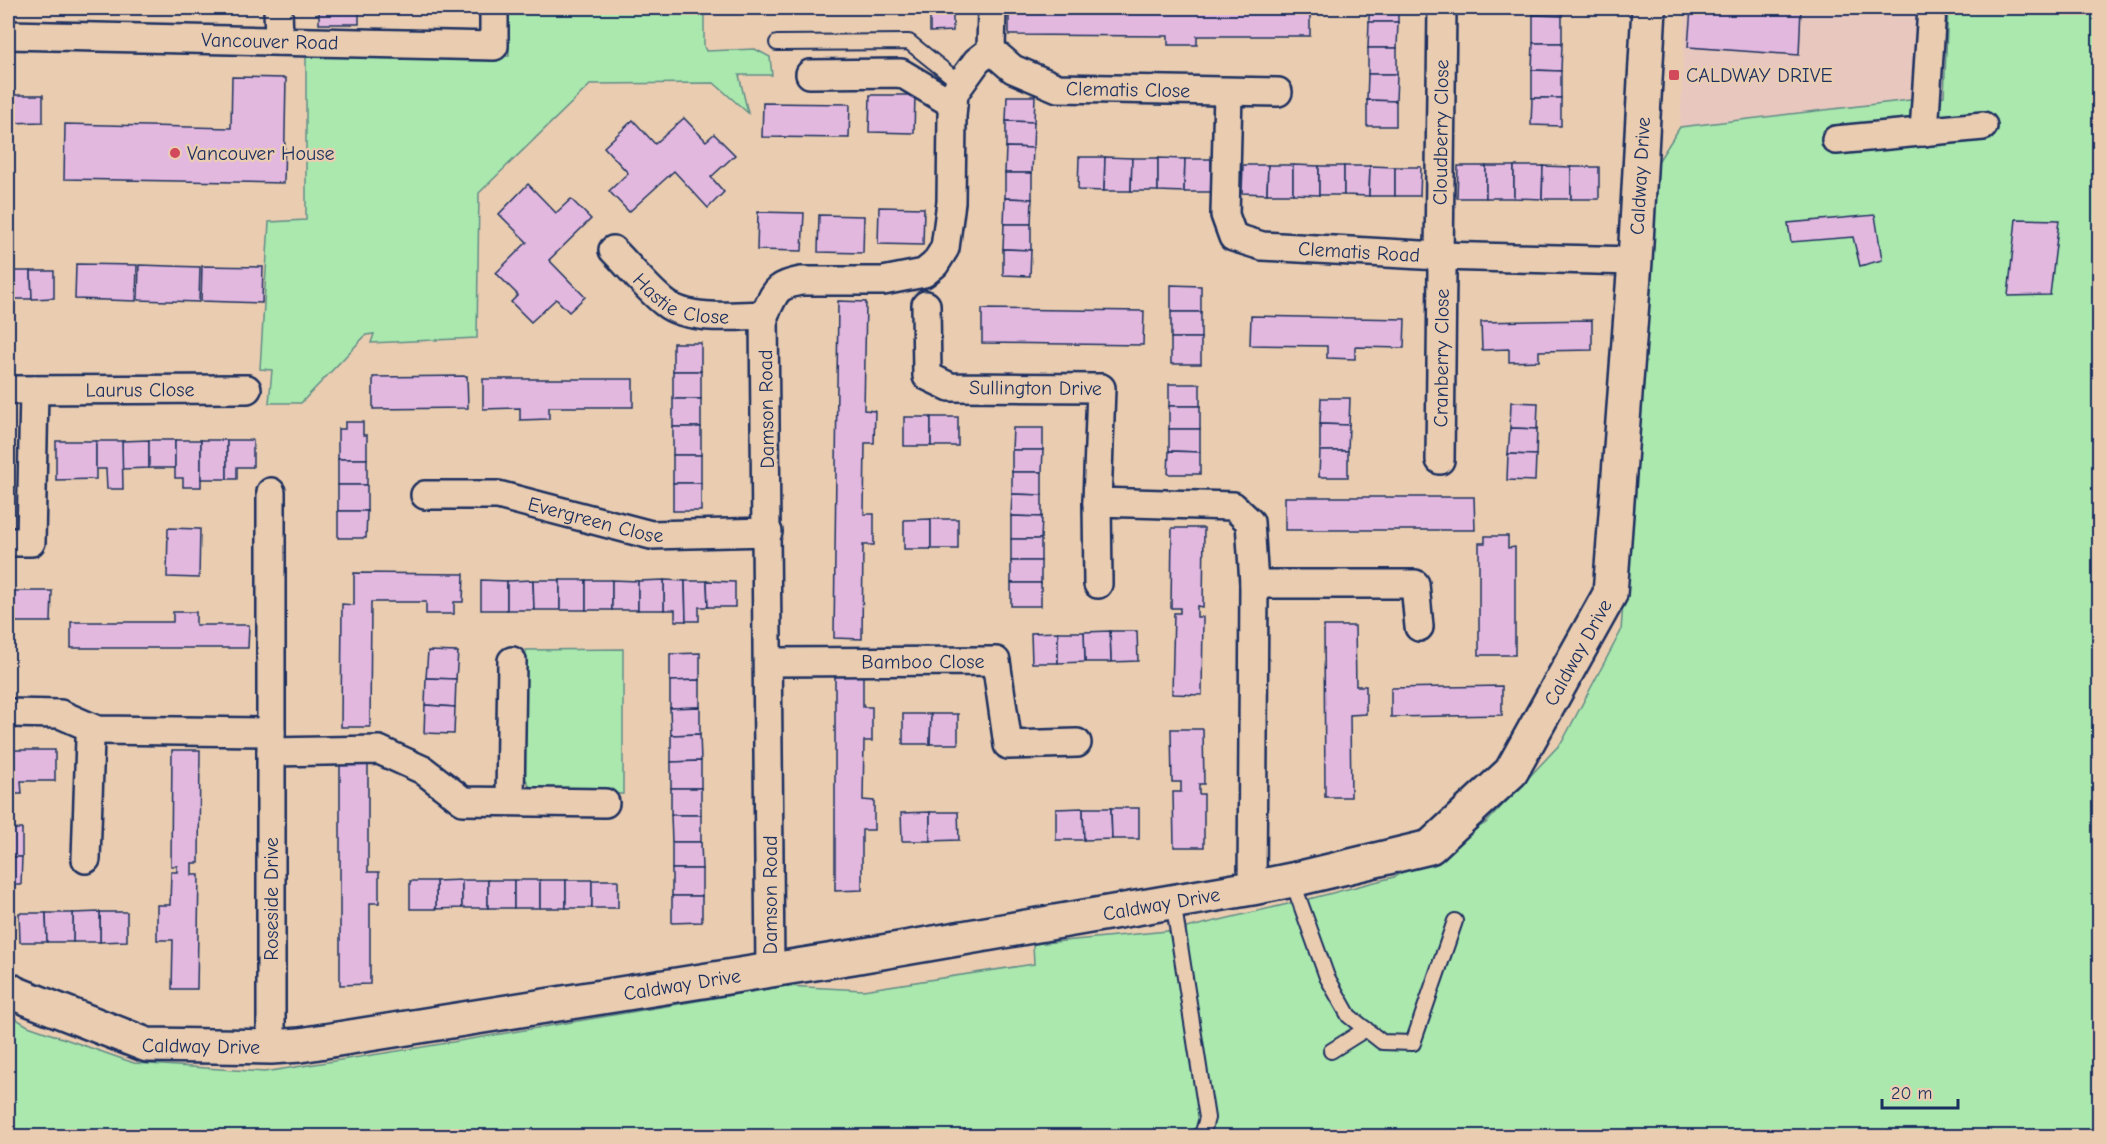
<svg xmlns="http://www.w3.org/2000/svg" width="2107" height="1144" viewBox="0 0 2107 1144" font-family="'Comic Neue',sans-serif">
  <rect width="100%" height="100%" fill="#eacdb1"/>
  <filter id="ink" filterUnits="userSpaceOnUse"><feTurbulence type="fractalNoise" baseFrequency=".0167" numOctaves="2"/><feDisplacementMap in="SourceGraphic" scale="12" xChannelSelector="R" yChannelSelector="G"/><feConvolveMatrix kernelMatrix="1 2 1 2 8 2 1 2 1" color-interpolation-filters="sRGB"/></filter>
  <g filter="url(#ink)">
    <!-- built -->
    <path fill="#e8c7be" d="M1686 8H1948L1944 96 1680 127Z"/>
    <!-- green -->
    <g fill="#aae8ae" stroke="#628c86" stroke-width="1.5">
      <path d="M509 8H704V46L706 51 755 49 770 57 772 75H739L748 113 714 83 591 84 479 193 477 338 371 343 374 334 366 335 301 403H269L272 370 260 369 269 222 306 220V55L509 56Z"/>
      <path d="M1948 8H2099V1136H10L8 1131V1014L28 1026 134 1063 264 1072 417 1048 786 986 863 990 1034 964 1033 944 1178 930 1309 899 1394 877 1486 823 1562 742 1621 631 1654 168 1680 127 1944 96Z"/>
      <path d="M623 649V794L539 792 530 787 522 772 526 650Z"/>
    </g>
    <!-- building -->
    <g fill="#e2b8de" stroke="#1b2f5e" stroke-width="1.5">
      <rect x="319" y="8" width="40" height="16"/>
      <path d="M930 8H953V31L930 32Z"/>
      <path d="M1009 8H1310V36H1197V45H1168V36L1009 35Z"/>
      <rect x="1369" y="8" width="29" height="14"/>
      <path d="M1533 8H1563L1562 16 1533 15Z"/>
      <path d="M1691 8H1801L1799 55 1688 47Z"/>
      <path d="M1533 15 1562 16V43H1533Z"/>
      <path d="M1369 22H1398L1397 48H1368Z"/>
      <path d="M1533 43H1562L1561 71 1532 70Z"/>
      <rect x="1368" y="48" width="29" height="26"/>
      <path d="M1532 70 1561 71V98H1532Z"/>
      <path d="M1368 74H1397L1396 101 1367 100Z"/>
      <path d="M232 77 286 78 284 183 64 179 65 124 231 128Z"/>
      <path d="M8 95H43V122L8 123Z"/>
      <path d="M870 95H915L914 133 869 132Z"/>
      <path d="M1007 96H1035L1034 122 1006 121Z"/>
      <path d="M1532 98H1561V126L1531 125Z"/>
      <path d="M1367 100 1396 101V126H1367Z"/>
      <path d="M763 103 850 104 849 138 762 137Z"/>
      <path d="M684 118 706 141 714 134 735 155 711 177 724 192 708 208 674 171 629 212 609 191 628 173 604 147 633 120 655 144Z"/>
      <path d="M1006 121 1034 122 1033 148 1006 147Z"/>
      <path d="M1006 147 1033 148 1032 173H1005Z"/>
      <path d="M1079 157H1105L1104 191 1078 190Z"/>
      <path d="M1105 157 1132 158 1131 191H1104Z"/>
      <path d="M1132 158H1158V191H1131Z"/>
      <path d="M1158 158 1185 159 1184 192 1158 191Z"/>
      <path d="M1185 159H1211V192H1184Z"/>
      <path d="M1243 165H1268L1267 194 1242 193Z"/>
      <path d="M1268 165H1293V194H1267Z"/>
      <path d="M1293 165 1319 166V195L1293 194Z"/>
      <rect x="1319" y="166" width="25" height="29"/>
      <path d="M1344 166H1370L1369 196 1344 195Z"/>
      <path d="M1370 166 1395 167V196H1369Z"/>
      <path d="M1458 166H1486V198H1457Z"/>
      <rect x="1486" y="166" width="28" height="32"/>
      <path d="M1514 166H1543L1542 199 1514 198Z"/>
      <path d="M1543 166 1571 167V199H1542Z"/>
      <path d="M1395 167H1421L1420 196H1395Z"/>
      <rect x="1571" y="167" width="28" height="32"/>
      <path d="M1005 173H1032V199L1005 198Z"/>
      <path d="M528 184 556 213 571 199 591 219 549 260 585 297 569 312 556 299 531 322 511 302 518 295 496 273 527 242 499 214Z"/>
      <path d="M1005 198 1032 199 1031 224H1004Z"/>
      <path d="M879 207 924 208 923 245 878 244Z"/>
      <path d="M758 212 804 213 802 251 757 250Z"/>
      <path d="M819 215 864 216 863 253 818 252Z"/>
      <path d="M1875 215 1882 260 1860 266 1853 237 1791 242 1788 223Z"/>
      <path d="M2016 219 2059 220 2050 295 2008 296Z"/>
      <path d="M1004 224H1031V250L1003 249Z"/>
      <path d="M1003 249 1031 250 1030 276 1003 275Z"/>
      <path d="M76 264 137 265 136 301 75 299Z"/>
      <path d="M139 265 200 267 199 302 138 300Z"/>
      <path d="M202 266 263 267 262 303 201 301Z"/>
      <rect x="8" y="271" width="1" height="28"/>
      <path d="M9 271H31L32 299H9Z"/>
      <path d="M31 271H54V298L32 299Z"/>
      <path d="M1171 285 1201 286V312H1171Z"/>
      <path d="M838 301 866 302 864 410 875 411 874 443H865L864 514H874V545H863L862 639 834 638Z"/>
      <path d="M982 309 1144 311 1143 345 982 343Z"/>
      <rect x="1171" y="312" width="30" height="26"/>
      <path d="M1251 316 1405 319 1404 348 1355 347V359L1327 358V346L1250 345Z"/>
      <path d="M1592 320V350L1539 351V361L1509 362V349L1482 350 1481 322Z"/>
      <rect x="1171" y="338" width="30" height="26"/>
      <rect x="673" y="343" width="28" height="28"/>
      <rect x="673" y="371" width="28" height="28"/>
      <path d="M467 376 468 408 373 409V377Z"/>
      <path d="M483 379H633V407H549V419L520 420V408L483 409Z"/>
      <rect x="1169" y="384" width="31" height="22"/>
      <path d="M1321 398H1350L1349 425 1320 424Z"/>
      <rect x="673" y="399" width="28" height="28"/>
      <path d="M1511 402 1538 403 1537 429 1510 428Z"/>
      <rect x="1169" y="406" width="31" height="23"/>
      <rect x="904" y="417" width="27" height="29"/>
      <rect x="931" y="417" width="27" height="29"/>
      <path d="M345 422H363V435H367V459H338V429H345Z"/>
      <path d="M1320 424 1349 425 1348 451H1320Z"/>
      <rect x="673" y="427" width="28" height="28"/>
      <path d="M1013 428H1043V450H1012Z"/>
      <path d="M1510 428 1537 429 1536 455 1508 454Z"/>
      <path d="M1169 429H1200V452L1169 451Z"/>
      <path d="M149 440V468L122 469V441Z"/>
      <rect x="149" y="440" width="26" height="28"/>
      <path d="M175 440H201V487H183V478H175Z"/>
      <rect x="201" y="440" width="26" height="39"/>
      <path d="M227 440H253V467H237V479H227Z"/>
      <path d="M56 441H96V479L56 480Z"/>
      <path d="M96 441H122L123 489H107L106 469H96Z"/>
      <path d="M1012 450H1043L1042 472H1012Z"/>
      <path d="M1169 451 1200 452V474H1168Z"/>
      <path d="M1320 451H1348V477H1319Z"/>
      <path d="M1508 454 1536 455 1535 481 1507 480Z"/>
      <rect x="673" y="455" width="28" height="28"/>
      <rect x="338" y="459" width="29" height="26"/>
      <path d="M1012 472H1042V495L1012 494Z"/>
      <rect x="673" y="483" width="28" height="28"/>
      <rect x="338" y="485" width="29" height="26"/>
      <path d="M1012 494 1042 495V517L1011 516Z"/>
      <path d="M1285 497H1474L1475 530H1285Z"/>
      <path d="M338 511H367L366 538H338Z"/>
      <path d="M1011 516 1042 517 1041 539H1011Z"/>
      <path d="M931 519V549H904V520Z"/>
      <rect x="931" y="519" width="27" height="30"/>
      <path d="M168 528 200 529 199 578 167 577Z"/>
      <path d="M1172 528H1204L1203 607 1197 606V617H1203L1202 695 1172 694 1174 613H1180V608H1171Z"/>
      <path d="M1485 536H1508V548L1515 547V655H1479V543H1485Z"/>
      <rect x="1011" y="539" width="30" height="22"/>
      <rect x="1011" y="561" width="30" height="22"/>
      <path d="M354 573 464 574 463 602H454V614H426V602H371L370 727H341L342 604 354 605Z"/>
      <path d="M481 580 507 581V610H481Z"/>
      <path d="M533 580 534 610H507V581Z"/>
      <path d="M533 580H560V610H534Z"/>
      <rect x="560" y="580" width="26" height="30"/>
      <rect x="586" y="580" width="26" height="30"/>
      <path d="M612 580 638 581V610H612Z"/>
      <path d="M664 580 685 581 686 621H675V610H664Z"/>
      <path d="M664 580V610H638V581Z"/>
      <path d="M685 581H707L708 607H699V621H686Z"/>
      <path d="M707 581 735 582V607H708Z"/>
      <rect x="1011" y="583" width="30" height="23"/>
      <path d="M8 591H52L51 622H8Z"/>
      <path d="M173 612H196V625H249L248 648H71V622H173Z"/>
      <path d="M1324 626H1355L1356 686H1366V714L1350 715 1351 797H1325Z"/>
      <path d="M1110 631H1137L1138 661 1111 662Z"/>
      <path d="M1110 631 1111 662H1085L1084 632Z"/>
      <path d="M1058 632V663H1032L1031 633Z"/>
      <path d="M1058 632H1084L1085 662 1058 663Z"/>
      <path d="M428 651 458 652 456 679 426 678Z"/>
      <path d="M700 653V680L670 681V654Z"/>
      <path d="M835 675H863V707H872V741H864L863 800 874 801V830H862V890L835 891Z"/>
      <path d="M426 678 456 679 455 707 425 705Z"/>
      <path d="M700 680V707L670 708V681Z"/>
      <path d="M1502 686V715L1391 717V688Z"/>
      <path d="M425 705 455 707 454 734 424 733Z"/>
      <path d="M700 707V734L671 735 670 708Z"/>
      <path d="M903 714H931L930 744H903Z"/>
      <path d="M931 714H958V744H930Z"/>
      <path d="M1171 729H1203L1204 784H1199V794H1204V847H1174L1173 792H1181V782H1172Z"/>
      <path d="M700 734 701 761 671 762V735Z"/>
      <path d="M8 750H55V781H21L22 794H8Z"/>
      <path d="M172 750H200L199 863H192V875H199L197 989H172L173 940H157V905H170L171 872H177V866H171Z"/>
      <path d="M340 761H368V872H379V903H370V984L340 985Z"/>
      <path d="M701 761V788H671V762Z"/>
      <rect x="671" y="788" width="30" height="27"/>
      <path d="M1083 808 1084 840H1056V809Z"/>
      <path d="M1083 808H1111L1112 839 1084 840Z"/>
      <path d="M1111 808H1139V839H1112Z"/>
      <path d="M930 812V841H902L901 813Z"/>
      <path d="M930 812H958L959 840 930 841Z"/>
      <path d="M671 815H701V842H672Z"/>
      <rect x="8" y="829" width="14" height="28"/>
      <path d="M672 842H701L702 869H672Z"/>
      <path d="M8 857H22L21 885H8Z"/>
      <rect x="672" y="869" width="30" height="27"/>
      <path d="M462 880V908L436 909V881Z"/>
      <rect x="462" y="880" width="26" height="28"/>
      <rect x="488" y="880" width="26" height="28"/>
      <rect x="514" y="880" width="26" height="28"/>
      <rect x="540" y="880" width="26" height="28"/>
      <rect x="566" y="880" width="26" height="28"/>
      <rect x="592" y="880" width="26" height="28"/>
      <rect x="410" y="881" width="26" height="28"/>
      <path d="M672 896H702V922L672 923Z"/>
      <path d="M100 912H127V941L100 942Z"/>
      <path d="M100 912V942H73V913Z"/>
      <path d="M19 913H46L47 942H20Z"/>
      <path d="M46 913H73V942H47Z"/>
    </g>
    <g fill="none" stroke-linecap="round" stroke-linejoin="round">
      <!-- lane casing -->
      <g stroke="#1b2f5e" stroke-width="18">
        <g id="lane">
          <path d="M777 43 909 42 960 83"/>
          <path d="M1292 880 1327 977 1349 1016 1382 1042 1413 1043 1455 921"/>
          <path d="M1173 901 1207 1118 1203 1132 1199 1136"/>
          <path d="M1331 1051 1366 1029"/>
        </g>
      </g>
      <!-- street casing -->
      <g stroke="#1b2f5e" stroke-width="32">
        <g id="street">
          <path d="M278 8 279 41"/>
          <path id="s1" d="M8 35 494 46V8"/>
          <path id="s2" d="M991 50 1013 69 1058 88 1278 92"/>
          <path d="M810 74 901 73 953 104"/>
          <path id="s3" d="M1228 92 1225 215 1233 237 1262 246 1439 256 1635 261"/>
          <path d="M1924 132 1932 8"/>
          <path d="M1836 140 1983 126"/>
          <path id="s4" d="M613 250C630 267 646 288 665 303 687 321 737 316 764 315"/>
          <path id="s5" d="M926 305 927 376 950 387 1101 388 1097 502 1233 506 1250 522 1254 584 1252 888"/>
          <path id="s6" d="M8 390 247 389"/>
          <path id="s7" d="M1440 460 1442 269 1439 256 1442 8"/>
          <path d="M271 492V1047"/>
          <path id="s8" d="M425 495H498L651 535 768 532"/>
          <path d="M1097 502 1098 584"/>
          <path d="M8 542H31L34 390"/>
          <path d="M1254 584H1415L1419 627"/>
          <path id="s9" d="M769 662 996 661 1008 745 1077 743"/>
          <path d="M8 713 60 714 97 730 271 732"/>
          <path d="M271 752 379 750 423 770 463 801 605 803"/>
          <path d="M510 800 512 661"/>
          <path d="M86 859 90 739 97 730"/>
          <path d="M770 970 764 315C776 292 774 286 801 281H883L924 273 935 264 945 248 951 202 952 116 954 93 977 61 991 50 992 8"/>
        </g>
      </g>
      <!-- secondary casing -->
      <g stroke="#1b2f5e" stroke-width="38">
        <g id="secondary">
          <path id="s10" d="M8 989 14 993 147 1045 271 1047 300 1045 853 957 1252 888 1292 880 1430 847 1511 772 1610 594 1635 261 1649 8"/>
        </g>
      </g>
      <!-- lane -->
      <use href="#lane" stroke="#eacdb1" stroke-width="14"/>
      <!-- street -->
      <use href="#street" stroke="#eacdb1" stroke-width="27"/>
      <!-- secondary -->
      <use href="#secondary" stroke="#eacdb1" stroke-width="33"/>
    </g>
  </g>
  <!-- markers -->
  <g fill="#d1495b" stroke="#eacdb1" stroke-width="2">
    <rect x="1668" y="69" width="12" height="12" rx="3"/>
    <circle cx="175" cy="153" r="6"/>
  </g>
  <g text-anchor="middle" stroke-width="4.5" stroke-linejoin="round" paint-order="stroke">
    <!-- street labels -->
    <g font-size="20" fill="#1b2f5e" stroke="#eacdb1">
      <text dy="7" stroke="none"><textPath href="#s1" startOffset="262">Vancouver Road</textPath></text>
      <text dy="7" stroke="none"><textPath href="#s2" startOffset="148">Clematis Close</textPath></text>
      <text dy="7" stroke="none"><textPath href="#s7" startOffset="328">Cloudberry Close</textPath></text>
      <text dy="7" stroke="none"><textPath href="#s10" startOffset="2184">Caldway Drive</textPath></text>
      <text dy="7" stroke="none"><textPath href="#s3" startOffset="274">Clematis Road</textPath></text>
      <text dy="7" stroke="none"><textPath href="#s4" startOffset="88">Hastie Close</textPath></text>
      <text dy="7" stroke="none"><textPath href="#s7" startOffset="102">Cranberry Close</textPath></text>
      <text dy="7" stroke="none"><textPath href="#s6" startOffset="132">Laurus Close</textPath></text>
      <text dy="7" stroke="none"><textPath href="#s5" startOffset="182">Sullington Drive</textPath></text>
      <text transform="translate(766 409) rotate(-91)" y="7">Damson Road</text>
      <text dy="7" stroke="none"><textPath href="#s8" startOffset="174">Evergreen Close</textPath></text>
      <text dy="7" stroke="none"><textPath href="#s10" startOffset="1698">Caldway Drive</textPath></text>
      <text dy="7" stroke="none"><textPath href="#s9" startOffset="154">Bamboo Close</textPath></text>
      <text transform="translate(770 895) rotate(-90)" y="7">Damson Road</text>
      <text transform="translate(271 899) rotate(-90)" y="7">Roseside Drive</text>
      <text dy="7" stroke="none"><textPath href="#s10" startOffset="1176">Caldway Drive</textPath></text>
      <text dy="7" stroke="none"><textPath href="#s10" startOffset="690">Caldway Drive</textPath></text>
      <text dy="7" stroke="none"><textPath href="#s10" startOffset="204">Caldway Drive</textPath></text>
    </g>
    <!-- poi labels -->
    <g font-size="20" fill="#1b2f5e" stroke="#eacdb1" text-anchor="start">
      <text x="1686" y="82">CALDWAY DRIVE</text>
      <text x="187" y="160">Vancouver House</text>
    </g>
  </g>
  <!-- margin -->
  <rect width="2107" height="1144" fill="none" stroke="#eacdb1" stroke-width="30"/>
  <rect x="15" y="15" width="2077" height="1114" fill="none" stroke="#1b2f5e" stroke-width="2" filter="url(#ink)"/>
  <!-- scale -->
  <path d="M1882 1099v9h76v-9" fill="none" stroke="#1b2f5e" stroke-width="3"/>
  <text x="1891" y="1099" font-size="18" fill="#1b2f5e" stroke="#eacdb1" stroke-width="4.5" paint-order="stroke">20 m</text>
</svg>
